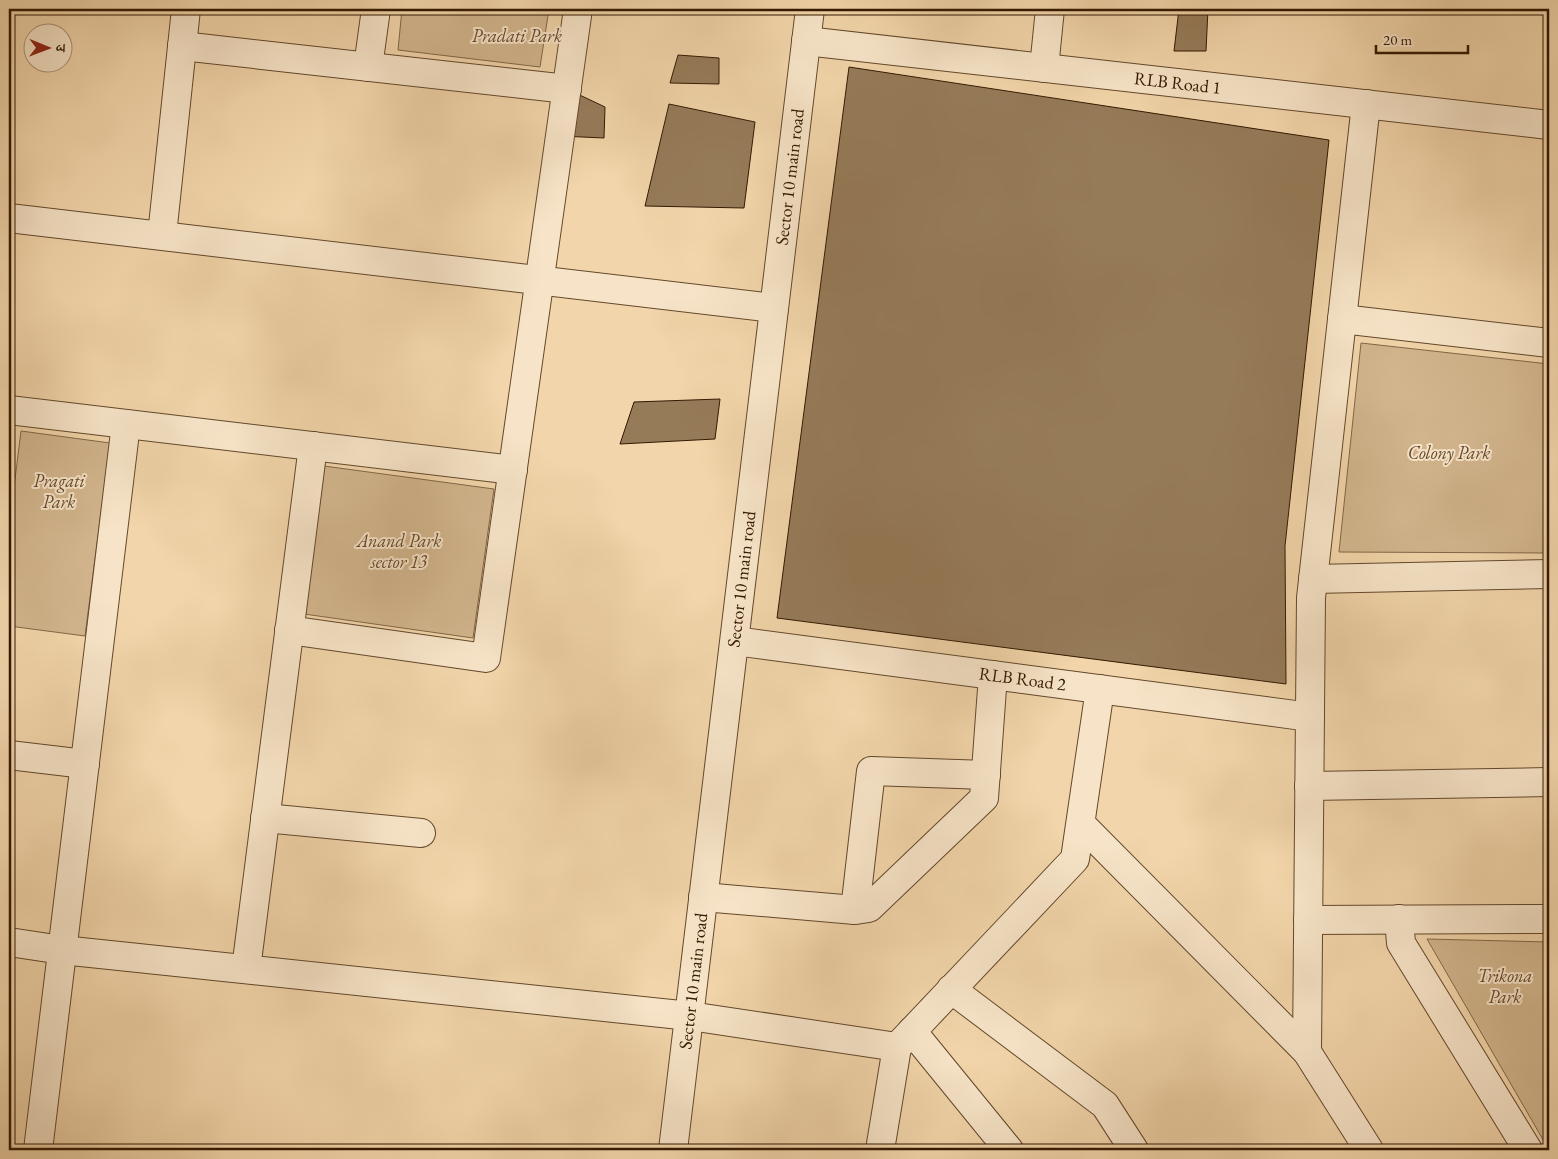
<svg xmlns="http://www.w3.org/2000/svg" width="1558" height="1159" viewBox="0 0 1558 1159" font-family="'EB Garamond','Noto Serif Devanagari',serif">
  <rect width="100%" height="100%" fill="#f2d5aa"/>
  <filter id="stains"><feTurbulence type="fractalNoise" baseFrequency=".004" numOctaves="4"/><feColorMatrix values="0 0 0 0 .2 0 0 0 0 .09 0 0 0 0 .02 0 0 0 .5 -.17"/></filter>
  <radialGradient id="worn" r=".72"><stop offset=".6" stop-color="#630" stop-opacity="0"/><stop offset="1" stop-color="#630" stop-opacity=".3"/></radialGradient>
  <!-- green -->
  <g fill="#d2b58d" stroke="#826747">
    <path d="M402 9H549L540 67 398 50Z"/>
    <path d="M1361 343 1549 364V553L1339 552Z"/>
    <path d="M21 431 110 443 85 636 9 626V527Z"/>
    <path d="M324 466 494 489 473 638 304 614Z"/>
    <path d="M1427 939 1549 942V1150Z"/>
  </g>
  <!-- building -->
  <g fill="#967b59" stroke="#331901">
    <path d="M1179 9H1208L1206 51H1174Z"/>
    <path d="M678 55 719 58V84L670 83Z"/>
    <path d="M849 67 1329 140 1285 546 1286 684 777 618Z"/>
    <path d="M567 89 605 107 604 138 560 136Z"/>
    <path d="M669 104 755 122 744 208 645 206Z"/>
    <path d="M720 399 715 439 620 444 634 402Z"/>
  </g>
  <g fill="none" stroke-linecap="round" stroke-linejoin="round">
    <!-- minor casing -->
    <g stroke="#63482b" stroke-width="30">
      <g id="minor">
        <path id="s1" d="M806 41 1549 125"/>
        <path d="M182 46 567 89"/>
        <path d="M368 67 376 9"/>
        <path d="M1044 68 1050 9"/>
        <path d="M9 218 774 308"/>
        <path d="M162 235 186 9"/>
        <path d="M1342 319 1549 343"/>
        <path d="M9 410 513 470"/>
        <path d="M1313 579 1549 574"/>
        <path d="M289 630 486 658 578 9"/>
        <path id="s2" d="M735 641 1310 717"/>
        <path d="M9 755 85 764"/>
        <path d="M1309 786 1549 782"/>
        <path d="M265 818 421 833"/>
        <path d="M1081 824 1307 1052 1369 1150"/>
        <path d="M703 897 855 910 869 908 984 798 993 675"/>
        <path d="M855 910 871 771 986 775"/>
        <path d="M1399 919 1401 943 1528 1150"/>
        <path d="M1308 920 1549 919"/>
        <path d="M9 942 62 950 690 1016 897 1047"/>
        <path d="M246 969 313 446"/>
        <path d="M951 989 1105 1105 1134 1150"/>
        <path d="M912 1031 1009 1150"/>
        <path d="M1307 1052 1311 598 1366 104"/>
        <path d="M38 1150 126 424"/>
        <path id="s3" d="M673 1150 810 9"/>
        <path d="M880 1150 897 1047 1075 859 1100 689"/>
      </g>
    </g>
    <!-- minor -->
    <use href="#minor" stroke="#f7e4c8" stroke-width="28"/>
  </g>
  <g text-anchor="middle" stroke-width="4" stroke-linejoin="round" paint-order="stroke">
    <!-- park labels -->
    <g font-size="18" font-style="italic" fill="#63482b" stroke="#f7e4c8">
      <text x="517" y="42">Pradati Park</text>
      <text x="1449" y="459">Colony Park</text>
      <text x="59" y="487">Pragati<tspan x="59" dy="21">Park</tspan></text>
      <text x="399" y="547">Anand Park<tspan x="399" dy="21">sector 13</tspan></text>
      <text x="1505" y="982">Trikona<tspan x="1505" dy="21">Park</tspan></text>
    </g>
    <!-- street labels -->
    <g font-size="18" fill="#331901" stroke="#f7e4c8">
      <text dy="6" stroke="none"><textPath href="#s1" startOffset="374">RLB Road 1</textPath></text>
      <text dy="6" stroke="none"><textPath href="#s3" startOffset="980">Sector 10 main road</textPath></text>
      <text dy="6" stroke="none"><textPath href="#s3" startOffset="575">Sector 10 main road</textPath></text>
      <text dy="6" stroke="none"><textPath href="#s2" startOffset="290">RLB Road 2</textPath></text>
      <text dy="6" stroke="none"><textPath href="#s3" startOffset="170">Sector 10 main road</textPath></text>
    </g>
  </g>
  <!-- margin -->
  <rect width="1558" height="1159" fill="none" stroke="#f2d5aa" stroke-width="30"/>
  <rect x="10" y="10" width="1538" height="1139" fill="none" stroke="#331901" stroke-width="2.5"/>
  <rect x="15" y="15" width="1528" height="1129" fill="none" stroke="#331901"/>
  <!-- north arrow -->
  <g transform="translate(48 48) rotate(91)"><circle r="24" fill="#f7e4c8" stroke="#a99378"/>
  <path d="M0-4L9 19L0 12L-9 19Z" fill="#8f2418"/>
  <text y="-8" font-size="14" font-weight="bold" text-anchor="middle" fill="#331901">उ</text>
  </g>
  <!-- scale -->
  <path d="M1376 45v8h92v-8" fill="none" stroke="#331901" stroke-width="2.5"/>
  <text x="1383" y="45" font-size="15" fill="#331901" stroke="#f7e4c8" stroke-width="4" paint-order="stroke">20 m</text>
  <rect width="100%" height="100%" filter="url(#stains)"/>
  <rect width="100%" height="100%" fill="url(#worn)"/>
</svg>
